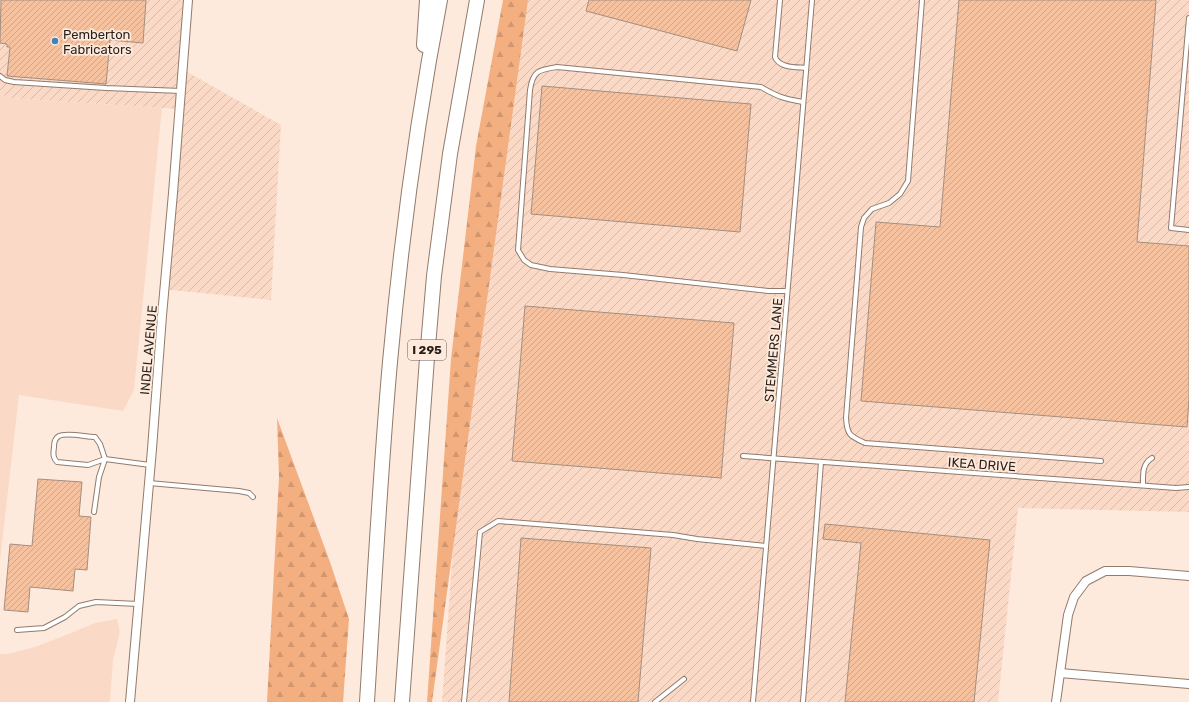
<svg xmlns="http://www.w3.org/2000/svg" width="1189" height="702" viewBox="0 0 1189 702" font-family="Rubik,sans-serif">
  <defs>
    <pattern id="industrial-furrows" width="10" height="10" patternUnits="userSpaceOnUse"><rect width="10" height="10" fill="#fadac6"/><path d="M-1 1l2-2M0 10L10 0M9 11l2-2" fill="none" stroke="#d6bbaa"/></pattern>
    <pattern id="forest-firs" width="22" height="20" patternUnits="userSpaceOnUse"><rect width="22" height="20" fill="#f4af80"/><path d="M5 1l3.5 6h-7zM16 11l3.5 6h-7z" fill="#d1966e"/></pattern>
    <pattern id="building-hatch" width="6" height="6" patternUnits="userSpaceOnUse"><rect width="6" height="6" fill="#f6c19e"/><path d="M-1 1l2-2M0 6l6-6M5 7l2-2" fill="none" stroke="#d3a588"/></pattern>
  </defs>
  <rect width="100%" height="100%" fill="#feeadd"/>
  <!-- built -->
  <g fill="#fadac6">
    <path d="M0 94 9 98 162 108 134 390 123 411 19 395 0 561Z"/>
    <path d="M117 619 120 632 113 660 110 702H0V654H7L35 647 66 635 95 623Z"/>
  </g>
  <!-- industrial -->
  <g fill="url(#industrial-furrows)">
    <path d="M0 0H188L182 69 281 125 271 300 161 289 178 109 9 98 0 94Z"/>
    <path d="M528 0H1189V512L1018 508 998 702H442L476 227Z"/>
  </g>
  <!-- forest -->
  <g fill="url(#forest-firs)">
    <path d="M503 0H528L432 702H427L451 359 476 146Z"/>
    <path d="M277 418 330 562 349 619 343 702H267L279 477Z"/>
  </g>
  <!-- building -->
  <g fill="url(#building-hatch)" stroke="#a58e80">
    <path d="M1 0H146L143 43 110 40 106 84 7 76 10 47H7V44L0 43Z"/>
    <path d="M589 0H751L737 51 586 11Z"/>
    <path d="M959 0H1156L1137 242 1189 246V399L1187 427 861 401 876 222 940 227Z"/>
    <path d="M542 86 751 104 740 232 531 214Z"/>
    <path d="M525 306 734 323 721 478 512 461Z"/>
    <path d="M38 479 82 482 79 516 91 517 87 570 75 569 73 591 30 587 28 612 4 610 10 544 32 546Z"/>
    <path d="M825 524 990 540 974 702H845L861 543 823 539Z"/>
    <path d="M521 538 651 548 638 702H509Z"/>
  </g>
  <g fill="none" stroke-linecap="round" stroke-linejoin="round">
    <!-- lane casing -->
    <g stroke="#917b6c" stroke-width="6">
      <g id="lane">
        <path d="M780 0 775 57C779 68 796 67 806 68"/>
        <path d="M922 0 908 181 900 194 889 203 872 209 864 218 861 227 846 418C847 435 850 436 865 443L1101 461"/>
        <path d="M1189 18 1171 228 1189 230"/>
        <path d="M0 76 5 80 14 82 106 88 181 91"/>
        <path d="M787 291H768L623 275 550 269 531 265 524 260 518 250 530 90C533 70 539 70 557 67L761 87C778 97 785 99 803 102"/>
        <path d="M743 456 1176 488 1189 487"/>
        <path d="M149 483 239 491 249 493 253 497"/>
        <path d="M1143 485C1143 474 1142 464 1152 458"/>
        <path d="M94 512 99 477 105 459 100 444 95 437C87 437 66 432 59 436 55 438 54 443 54 447 53 454 53 458 57 462L88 465 105 459 150 465"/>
        <path d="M17 630 44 628 65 617 79 606 96 602 138 604"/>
        <path d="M464 702 480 532 498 521 673 535 697 539 766 546"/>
        <path d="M655 702 684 679"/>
        <path d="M753 702 812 0"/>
        <path d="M803 702 821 462"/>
      </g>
    </g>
    <!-- street casing -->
    <g stroke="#917b6c" stroke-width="10">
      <g id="street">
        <path d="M1060 673 1189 684"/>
        <path d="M130 702 152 449 162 316 173 193 188 0"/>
        <path d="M1056 702 1068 615 1074 597 1086 581 1105 571H1129L1189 576"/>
      </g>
    </g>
    <!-- highway casing -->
    <g stroke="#917b6c" stroke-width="16">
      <g id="highway">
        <path d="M424 45 427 0"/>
        <path d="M367 702C374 589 380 475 390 362 401 241 417 120 440 0"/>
        <path d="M402 702 427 358 434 276 450 154 477 0"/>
      </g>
    </g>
    <!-- lane -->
    <use href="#lane" stroke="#fff" stroke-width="4"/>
    <!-- street -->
    <use href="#street" stroke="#fff" stroke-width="8"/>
    <!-- highway -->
    <use href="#highway" stroke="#fff" stroke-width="14"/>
  </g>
  <!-- markers -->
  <circle fill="#3c84b8" stroke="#feeadd" stroke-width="1.5" cx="55" cy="41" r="4"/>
  <g text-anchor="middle" stroke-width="3.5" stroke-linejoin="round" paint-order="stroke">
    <!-- shield labels -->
    <rect fill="#feeadd" stroke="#685c54" stroke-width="1" x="408" y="340" width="38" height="20" rx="3"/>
    <g font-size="12" font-weight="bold" fill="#281f19">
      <text x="427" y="354">I 295</text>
    </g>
    <!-- poi labels -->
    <g font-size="13" fill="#281f19" stroke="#feeadd" text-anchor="start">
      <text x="63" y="39">Pemberton<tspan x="63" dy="15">Fabricators</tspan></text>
    </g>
    <!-- street labels -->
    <g font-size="13" fill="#281f19" stroke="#feeadd">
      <text transform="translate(148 350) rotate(-85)" y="5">INDEL AVENUE</text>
      <text transform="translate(773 350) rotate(-85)" y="5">STEMMERS LANE</text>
      <text transform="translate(982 464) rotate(4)" y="5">IKEA DRIVE</text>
    </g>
  </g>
</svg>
